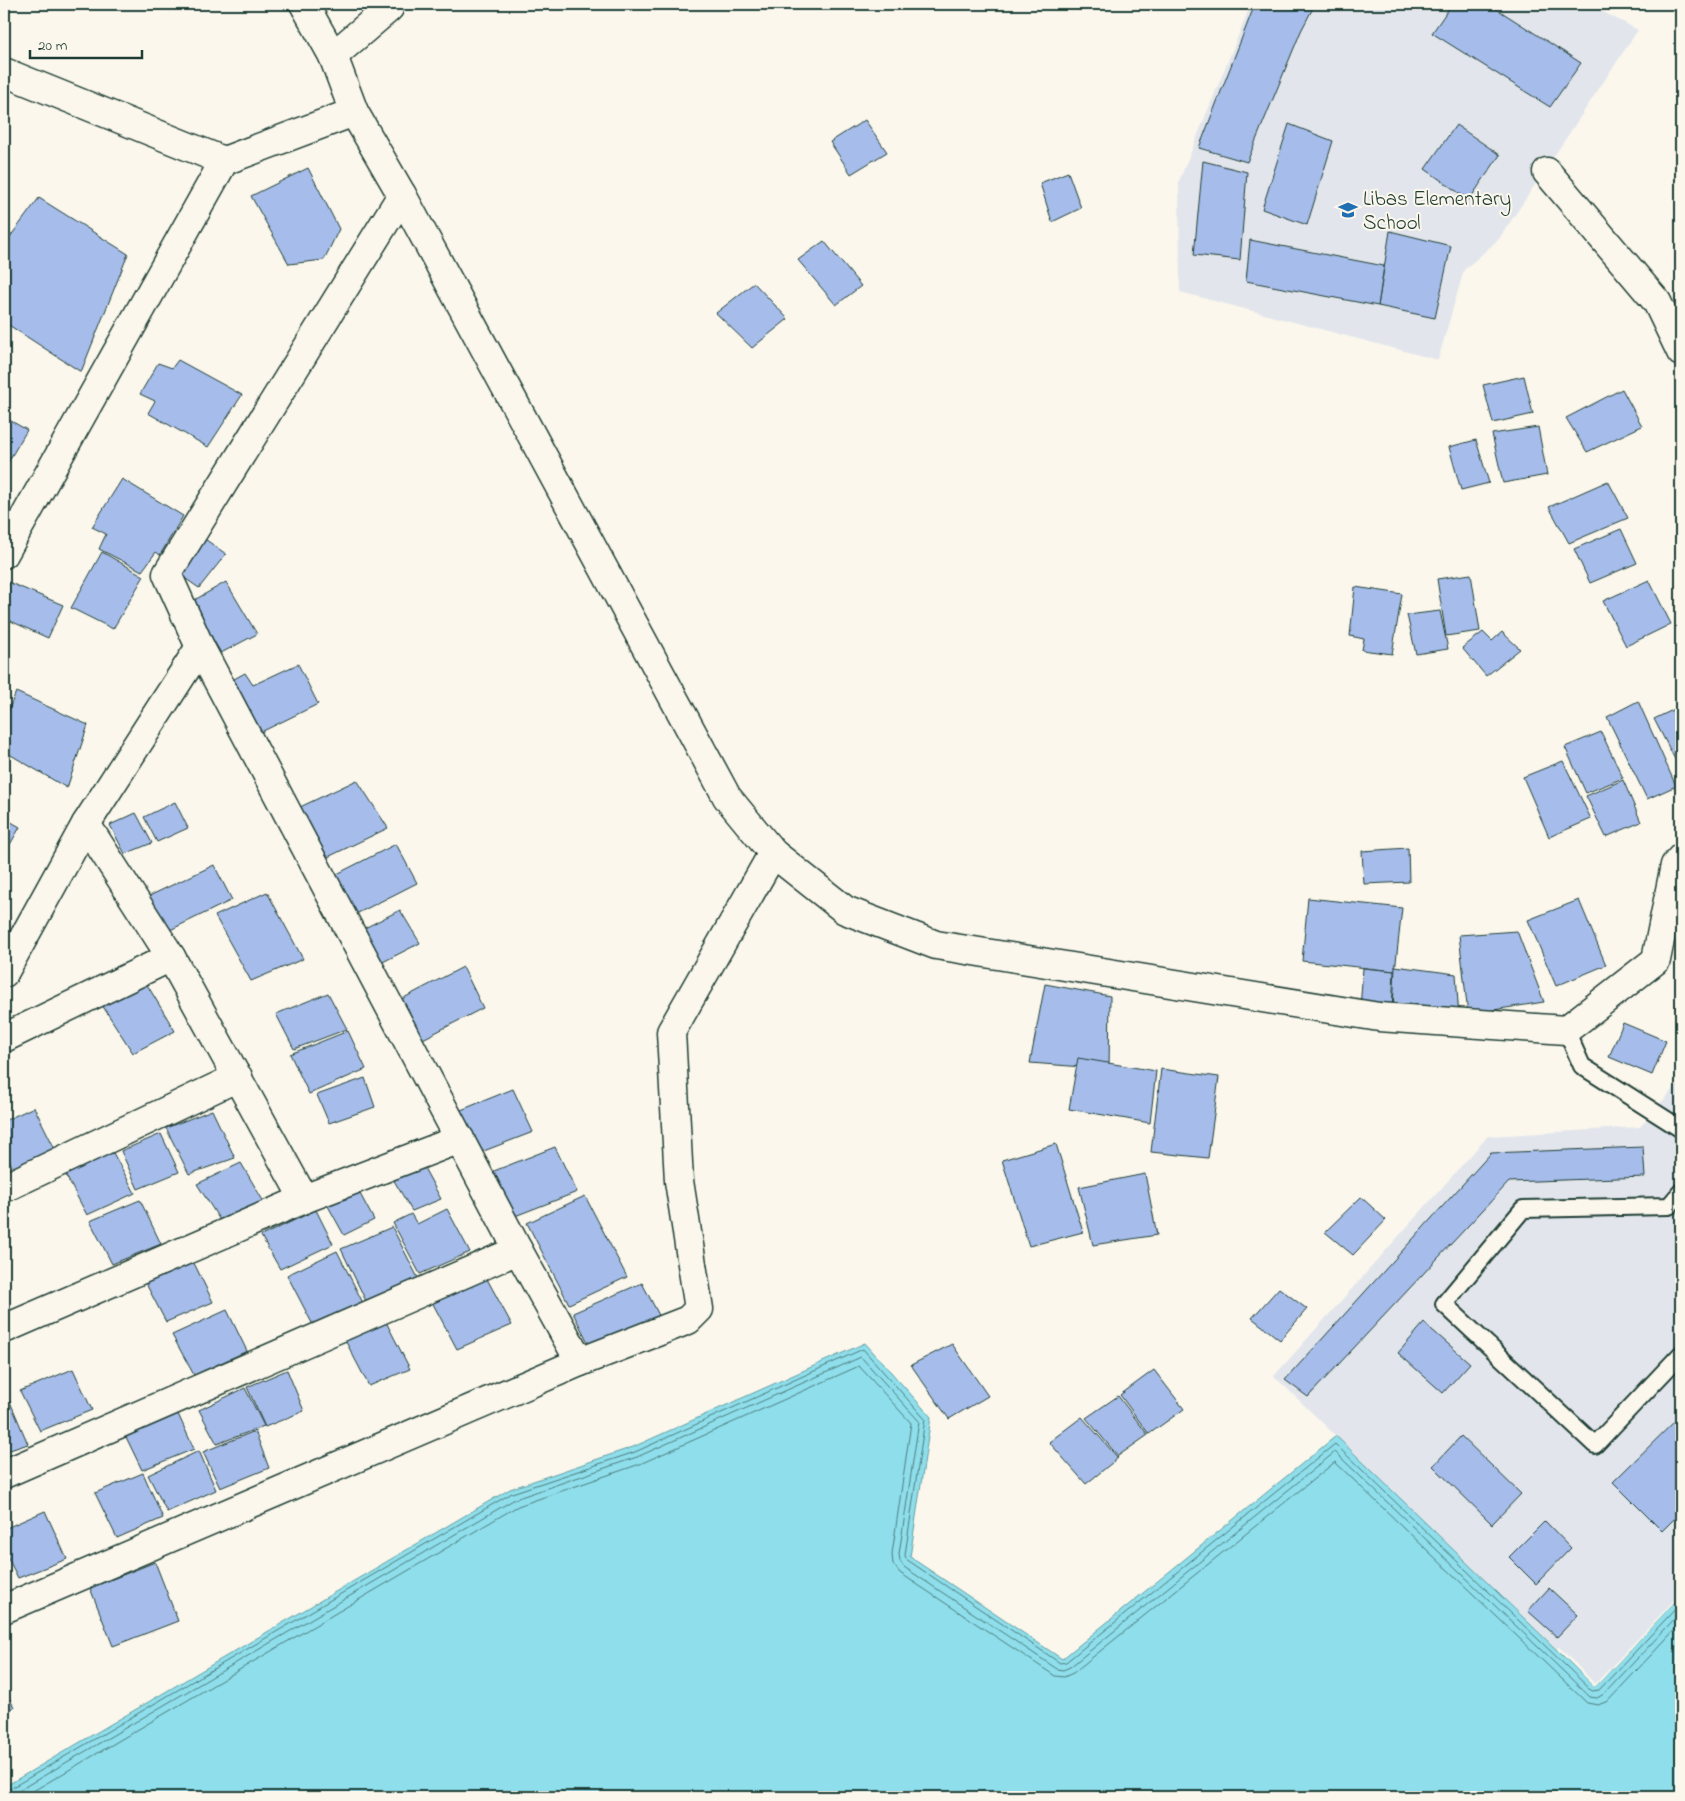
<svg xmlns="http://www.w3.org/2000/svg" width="1685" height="1801" viewBox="0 0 1685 1801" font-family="'Indie Flower',sans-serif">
  <rect width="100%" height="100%" fill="#fbf7ec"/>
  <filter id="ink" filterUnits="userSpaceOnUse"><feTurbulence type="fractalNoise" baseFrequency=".02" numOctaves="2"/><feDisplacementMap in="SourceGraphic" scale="10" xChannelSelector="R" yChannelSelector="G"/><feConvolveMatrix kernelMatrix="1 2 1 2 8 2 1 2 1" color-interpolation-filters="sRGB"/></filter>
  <g filter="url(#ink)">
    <!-- built -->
    <g fill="#e2e6ec">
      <path d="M1251 4H1588L1638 30 1499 239 1464 270 1438 360 1180 292 1179 181Z"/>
      <path d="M1681 1080V1595L1595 1687 1274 1376 1488 1136 1640 1127Z"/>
    </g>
    <!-- water -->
    <path fill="#8fdeeb" stroke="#629ea2" d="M865 1343 931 1417 910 1557 1062 1659 1336 1436 1595 1687 1681 1595V1797H4V1787L510 1489 633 1447Z"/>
    <!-- pier -->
    <path fill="#fbf7ec" d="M1681 1593V1595L1595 1687 1557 1649 1559 1647 1595 1684Z"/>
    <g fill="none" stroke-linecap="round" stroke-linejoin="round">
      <!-- shore -->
      <g stroke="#4c7d7d" stroke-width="1">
        <path d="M4 1791 8 1790 512 1493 635 1452 863 1349 925 1419 905 1555 906 1559 1060 1663 1066 1662 1335 1444 1592 1691 1599 1690 1681 1603"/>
        <path d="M4 1797 11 1795 515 1499 637 1457 861 1357 919 1421 899 1554 900 1561 904 1567 1057 1669 1063 1670 1070 1667 1335 1452 1590 1697 1597 1698 1604 1694 1681 1612"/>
        <path d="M23 1797 518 1506 640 1464 859 1366 911 1423 892 1554 893 1564 900 1573 1055 1676 1064 1677 1073 1673 1335 1462 1587 1703 1598 1705 1608 1701 1681 1623"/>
      </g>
    </g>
    <!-- building -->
    <g fill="#a6bdeb" stroke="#1f3d34">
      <path d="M1255 4H1315L1301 31 1247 162 1199 148Z"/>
      <path d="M1452 4H1489L1581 63 1550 107 1432 33Z"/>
      <path d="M865 120 887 152 851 174 830 142Z"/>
      <path d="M1289 124 1333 141 1307 225 1262 209Z"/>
      <path d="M1456 125 1500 155 1469 200 1425 169Z"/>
      <path d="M1203 161 1247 172 1240 260 1194 255Z"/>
      <path d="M308 168 339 229 324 260 289 264 251 196Z"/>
      <path d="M1068 172 1081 208 1052 222 1040 183Z"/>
      <path d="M39 198 128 254 81 372 4 322V245Z"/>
      <path d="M1390 231 1451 246 1435 318 1378 306Z"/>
      <path d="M1250 240 1384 266 1378 306 1246 281Z"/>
      <path d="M824 241 861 286 836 305 798 260Z"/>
      <path d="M754 283 788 319 752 348 716 313Z"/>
      <path d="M178 360 242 395 208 447 148 413 155 401 140 394 158 363 172 368Z"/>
      <path d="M1524 376 1533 414 1493 423 1483 385Z"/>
      <path d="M1622 389 1642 426 1587 452 1566 418Z"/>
      <path d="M4 417 27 430 4 469Z"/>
      <path d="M1538 427 1547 475 1503 483 1492 434Z"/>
      <path d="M1476 440 1489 483 1461 490 1449 447Z"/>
      <path d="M122 479 183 516 160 555 156 552 142 571 99 549 106 534 92 527Z"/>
      <path d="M1608 481 1628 518 1569 543 1549 507Z"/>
      <path d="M1621 529 1637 563 1590 583 1574 549Z"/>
      <path d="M202 537 226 554 199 588 176 572Z"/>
      <path d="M102 552 144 576 113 629 71 608Z"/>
      <path d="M1471 574 1480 631 1446 636 1437 579Z"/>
      <path d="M1649 580 1671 624 1626 646 1603 601Z"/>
      <path d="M8 582 63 605 48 638 4 618V589Z"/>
      <path d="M226 582 257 634 221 653 191 602Z"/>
      <path d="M1355 587 1402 594 1392 654 1362 650 1364 639 1350 636Z"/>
      <path d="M1440 611 1448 649 1416 654 1407 615Z"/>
      <path d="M1483 632 1492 641 1502 632 1520 649 1486 676 1462 648Z"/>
      <path d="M298 664 318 704 255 735 225 684 245 673 253 685Z"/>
      <path d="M16 692 88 725 67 788 4 751V721Z"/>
      <path d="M1638 701 1676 786 1647 799 1607 717Z"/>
      <path d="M1681 706V771L1654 719Z"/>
      <path d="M1601 732 1623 778 1586 793 1565 747Z"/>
      <path d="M1563 761 1591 819 1549 837 1523 777Z"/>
      <path d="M357 780 388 828 328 857 298 808Z"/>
      <path d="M1623 780 1641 822 1606 837 1586 796Z"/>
      <path d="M175 802 188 828 157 842 144 817Z"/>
      <path d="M136 813 152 843 125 854 110 825Z"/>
      <path d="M4 818 20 827 4 855Z"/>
      <path d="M396 844 417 883 356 914 331 877Z"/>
      <path d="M1408 848 1409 882 1364 884 1362 851Z"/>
      <path d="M214 865 232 900 166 932 145 898Z"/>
      <path d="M267 892 303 959 251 981 215 916Z"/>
      <path d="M1308 898 1402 908 1395 971 1302 961Z"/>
      <path d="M1579 900 1606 965 1556 986 1528 920Z"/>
      <path d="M400 910 420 943 375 966 355 933Z"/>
      <path d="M1517 931 1544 1002 1468 1014 1459 935Z"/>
      <path d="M1395 966 1456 974 1459 1018 1393 1010Z"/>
      <path d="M463 967 483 1008 419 1041 396 1002Z"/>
      <path d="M1363 968 1394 971 1392 1011 1360 1009Z"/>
      <path d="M146 983 175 1031 133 1053 102 1005Z"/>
      <path d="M1045 984 1110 996 1109 1069 1030 1063Z"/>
      <path d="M328 993 347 1029 294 1049 276 1014Z"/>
      <path d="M1623 1023 1666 1041 1652 1075 1609 1057Z"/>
      <path d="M348 1031 366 1069 309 1094 290 1054Z"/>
      <path d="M1078 1058 1156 1071 1150 1123 1069 1109Z"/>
      <path d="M1161 1069 1219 1077 1208 1158 1151 1152Z"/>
      <path d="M365 1078 375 1107 329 1123 317 1095Z"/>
      <path d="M513 1089 533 1132 476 1154 456 1112Z"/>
      <path d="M34 1107 55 1149 13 1168 4 1150V1121Z"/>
      <path d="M212 1110 235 1158 189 1174 166 1128Z"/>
      <path d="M161 1134 179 1172 138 1189 121 1151Z"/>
      <path d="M1056 1144 1083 1232 1029 1246 1002 1160Z"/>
      <path d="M555 1147 577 1192 515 1216 494 1171Z"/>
      <path d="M1643 1147 1645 1177 1509 1182 1308 1397 1285 1380 1491 1153Z"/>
      <path d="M112 1151 135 1193 87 1215 65 1174Z"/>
      <path d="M241 1163 265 1204 223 1225 197 1184Z"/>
      <path d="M423 1166 441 1199 412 1211 393 1179Z"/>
      <path d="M1145 1174 1157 1235 1093 1245 1079 1187Z"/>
      <path d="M359 1192 374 1220 344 1235 328 1206Z"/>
      <path d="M585 1196 627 1277 569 1304 527 1223Z"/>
      <path d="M1361 1197 1386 1220 1353 1255 1325 1232Z"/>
      <path d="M140 1200 161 1244 112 1264 90 1221Z"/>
      <path d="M447 1209 470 1252 420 1274 393 1223 411 1214 417 1224Z"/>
      <path d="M316 1210 333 1244 280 1269 261 1236Z"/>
      <path d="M392 1227 418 1278 366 1301 341 1249Z"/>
      <path d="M337 1251 363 1303 313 1325 287 1275Z"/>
      <path d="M192 1259 213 1302 166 1322 144 1280Z"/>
      <path d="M487 1279 512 1325 457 1349 432 1302Z"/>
      <path d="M642 1283 661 1319 592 1350 573 1313Z"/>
      <path d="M1279 1288 1307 1309 1280 1340 1252 1318Z"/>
      <path d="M227 1310 247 1351 194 1375 172 1335Z"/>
      <path d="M386 1322 410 1369 369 1386 345 1340Z"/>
      <path d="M1424 1323 1470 1363 1443 1393 1398 1353Z"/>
      <path d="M952 1344 988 1396 949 1419 911 1365Z"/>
      <path d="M73 1369 92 1410 40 1431 20 1391Z"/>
      <path d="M287 1370 304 1411 265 1427 247 1387Z"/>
      <path d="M1154 1370 1184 1409 1149 1434 1120 1395Z"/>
      <path d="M245 1388 264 1426 217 1444 199 1410Z"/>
      <path d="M1118 1396 1148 1435 1118 1456 1086 1418Z"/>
      <path d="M8 1397 28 1444 4 1452V1399Z"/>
      <path d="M178 1414 194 1449 142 1470 125 1435Z"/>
      <path d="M1681 1415V1512L1662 1531 1613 1482Z"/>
      <path d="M1082 1417 1118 1458 1086 1484 1049 1442Z"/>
      <path d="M255 1431 269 1468 220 1488 203 1452Z"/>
      <path d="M1461 1436 1521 1494 1492 1524 1433 1466Z"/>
      <path d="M199 1451 216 1490 167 1512 148 1475Z"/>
      <path d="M143 1473 163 1518 117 1538 95 1493Z"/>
      <path d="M45 1511 67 1559 18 1578 4 1550V1529Z"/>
      <path d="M1545 1521 1571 1548 1536 1584 1509 1557Z"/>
      <path d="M155 1562 178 1621 113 1646 90 1588Z"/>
      <path d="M1549 1588 1578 1615 1557 1637 1528 1611Z"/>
      <path d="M4 1688 14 1707 4 1712Z"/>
    </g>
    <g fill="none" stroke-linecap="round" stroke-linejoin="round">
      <!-- lane casing -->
      <g stroke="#1f3d34" stroke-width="20">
        <g id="lane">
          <path d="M1566 1030 1582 1066 1681 1129"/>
          <path d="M1681 1192 1669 1206 1523 1209 1444 1304 1595 1445 1681 1354"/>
        </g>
      </g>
      <!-- street casing -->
      <g stroke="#1f3d34" stroke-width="31">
        <g id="street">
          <path d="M333 56 389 8V4"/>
          <path d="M4 72 224 161"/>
          <path d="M1547 172 1657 302 1681 352"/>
          <path d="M4 554 224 161 354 112"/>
          <path d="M86 824 171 957 304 1199"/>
          <path d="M4 973 86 824 200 647"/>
          <path d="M4 1038 171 957"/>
          <path d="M4 1188 238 1077"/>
          <path d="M4 1329 304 1199 460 1139"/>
          <path d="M580 1362 688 1320 699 1309 679 1181 671 1032 773 853"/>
          <path d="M4 1474 518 1250"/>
          <path d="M4 1609 580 1362 518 1250 200 647 167 574 402 195"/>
        </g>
      </g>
      <!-- secondary casing -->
      <g stroke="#1f3d34" stroke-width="31">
        <path id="secondary" d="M304 4 333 56 354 112 402 195 727 797 773 853 845 910 936 945 1379 1017 1566 1030 1656 960 1675 865 1681 858"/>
      </g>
      <!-- lane -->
      <use href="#lane" stroke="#fbf7ec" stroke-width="16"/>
      <!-- street -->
      <use href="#street" stroke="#fbf7ec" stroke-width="28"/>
      <!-- secondary -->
      <use href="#secondary" stroke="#fbf7ec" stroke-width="28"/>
    </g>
  </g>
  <!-- icons -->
  <defs>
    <g id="school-bare" transform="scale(1.5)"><path d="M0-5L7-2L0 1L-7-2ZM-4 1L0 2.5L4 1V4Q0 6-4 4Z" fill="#1f6fb2" stroke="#fbf7ec" stroke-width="2.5" paint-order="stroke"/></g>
  </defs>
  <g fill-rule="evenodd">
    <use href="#school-bare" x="1348" y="210"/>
  </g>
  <g text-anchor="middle" stroke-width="4" stroke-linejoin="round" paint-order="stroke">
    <!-- poi labels -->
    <g font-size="21" fill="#1f3d34" stroke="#fbf7ec" text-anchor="start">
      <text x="1363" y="205">Libas Elementary<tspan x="1363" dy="24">School</tspan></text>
    </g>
  </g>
  <!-- margin -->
  <rect width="1685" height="1801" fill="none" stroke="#fbf7ec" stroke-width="20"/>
  <rect x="10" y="10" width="1665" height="1781" fill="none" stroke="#1f3d34" stroke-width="2" filter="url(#ink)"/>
  <!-- scale -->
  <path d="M30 50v8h112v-8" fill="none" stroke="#1f3d34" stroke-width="2.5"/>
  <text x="38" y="50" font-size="15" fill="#1f3d34" stroke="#fbf7ec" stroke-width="4" paint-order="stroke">20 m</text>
</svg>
